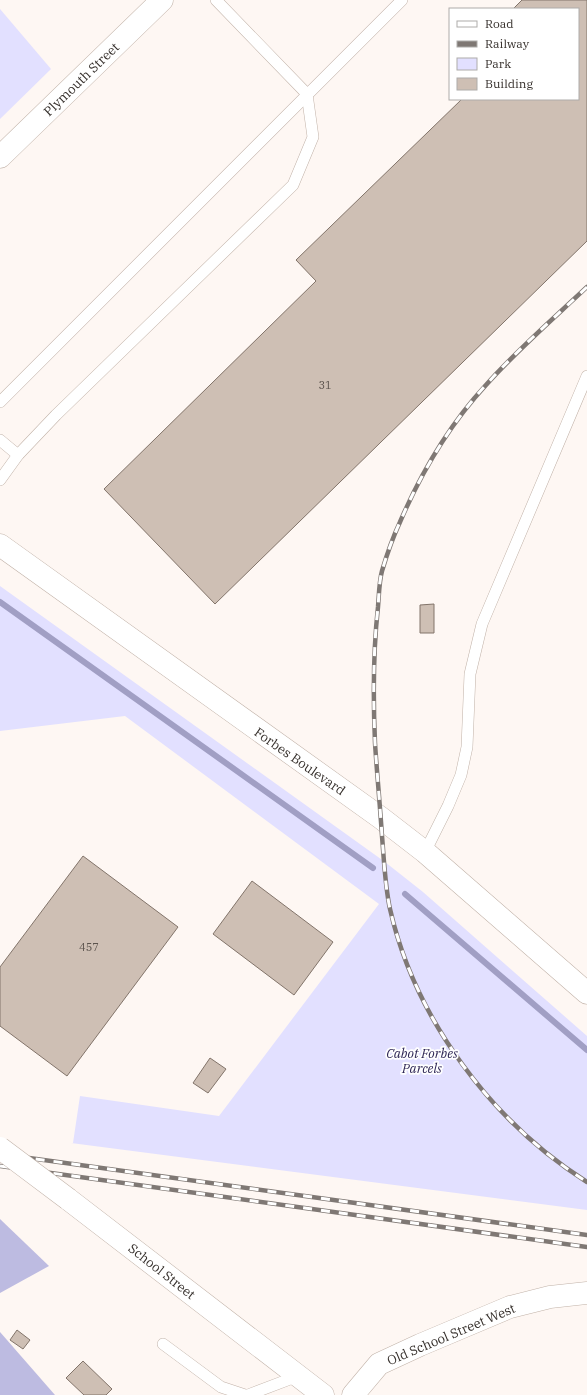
<svg xmlns="http://www.w3.org/2000/svg" width="587" height="1395" viewBox="0 0 587 1395" font-family="'IBM Plex Serif',serif">
  <rect width="100%" height="100%" fill="#fef7f3"/>
  <!-- green -->
  <g fill="#e2e0ff">
    <path d="M0 9 51 69 0 119Z"/>
    <path d="M0 586 385 862 423 892 587 1036V1210L71 1143H73L80 1096 219 1116 379 904 125 716 0 731Z"/>
  </g>
  <!-- forest -->
  <g fill="#bdbbe1">
    <path d="M0 1219 49 1266 0 1293Z"/>
    <path d="M0 1332 55 1395H0Z"/>
  </g>
  <g fill="none" stroke-linecap="round" stroke-linejoin="round">
    <!-- stream -->
    <g stroke="#a19fc4" stroke-width="6">
      <path d="M0 602 373 868"/>
      <path d="M405 894 587 1050"/>
    </g>
  </g>
  <!-- building -->
  <g fill="#cebfb4" stroke="#82746a">
    <path d="M522 0H587V241L215 604 104 489 316 281 296 260 462 99H578V9H513Z"/>
    <path d="M434 604V633H420V605Z"/>
    <path d="M83 856 178 927 67 1076 0 1026V967Z"/>
    <path d="M252 881 333 942 294 995 213 934Z"/>
    <path d="M210 1058 226 1069 208 1093 193 1083Z"/>
    <path d="M17 1330 30 1340 23 1349 10 1340Z"/>
    <path d="M83 1361 112 1389 106 1395H84L66 1378Z"/>
  </g>
  <g fill="none" stroke-linecap="round" stroke-linejoin="round">
    <!-- service casing -->
    <g stroke="#c1b2a8" stroke-width="12">
      <g id="service">
        <path d="M0 402 402 0"/>
        <path d="M0 440 18 455"/>
        <path d="M0 480 18 455 56 415 293 185 313 137 307 94 216 0"/>
        <path d="M425 852 448 806 461 775 467 747 470 674 482 624 587 376"/>
        <path d="M163 1344 221 1387 245 1395"/>
        <path d="M248 1395 298 1376"/>
      </g>
    </g>
    <!-- minor casing -->
    <g stroke="#c1b2a8" stroke-width="23">
      <g id="minor">
        <path d="M0 157 162 0"/>
        <path d="M353 1395 379 1364 420 1345 510 1307 550 1297 587 1293"/>
      </g>
    </g>
    <!-- tertiary casing -->
    <g stroke="#c1b2a8" stroke-width="23">
      <g id="tertiary">
        <path d="M0 545 381 818 425 852 587 993"/>
        <path d="M68 1199 323 1395"/>
      </g>
    </g>
    <!-- service -->
    <use href="#service" stroke="#fff" stroke-width="11"/>
    <!-- minor -->
    <use href="#minor" stroke="#fff" stroke-width="22"/>
    <!-- tertiary -->
    <use href="#tertiary" stroke="#fff" stroke-width="22"/>
    <!-- rail casing -->
    <g stroke="#7f7874" stroke-width="4.5">
      <g id="rail">
        <path d="M587 287C553 319 517 350 486 385 450 424 421 473 400 522 393 537 387 554 382 571 379 582 379 595 378 607 373 652 373 697 375 743 377 774 380 805 382 836 384 860 385 886 390 909 415 1019 492 1122 587 1182"/>
        <path d="M0 1154 587 1235"/>
        <path d="M0 1166 587 1247"/>
      </g>
    </g>
    <!-- rail -->
    <use href="#rail" stroke="#fff" stroke-width="3" stroke-dasharray="9" stroke-linecap="butt"/>
    <!-- tertiary-bridge casing -->
    <g stroke="#c1b2a8" stroke-width="23" stroke-linecap="butt">
      <path id="tertiary-bridge" d="M0 1148 68 1199"/>
    </g>
    <!-- tertiary-bridge -->
    <use href="#tertiary-bridge" stroke="#fff" stroke-width="22"/>
  </g>
  <g text-anchor="middle" stroke-width="3.5" stroke-linejoin="round" paint-order="stroke">
    <!-- number labels -->
    <g font-size="11" fill="#5b534d">
      <text x="325" y="389">31</text>
      <text x="89" y="951">457</text>
    </g>
    <!-- street labels -->
    <g font-size="13" fill="#352f2b" stroke="#fff">
      <text transform="translate(81 79) rotate(-44)" y="5">Plymouth Street</text>
      <text transform="translate(300 761) rotate(35)" y="5">Forbes Boulevard</text>
      <text transform="translate(162 1271) rotate(38)" y="5">School Street</text>
      <text transform="translate(451 1334) rotate(-23)" y="5">Old School Street West</text>
    </g>
    <!-- park labels -->
    <g font-size="13" font-style="italic" fill="#2d2554" stroke="#fff">
      <text x="422" y="1058">Cabot Forbes<tspan x="422" dy="15">Parcels</tspan></text>
    </g>
  </g>
  <!-- legend -->
  <rect x="449" y="8" width="130" height="92" fill="#ffffff" stroke="#aeacaa"/>
  <rect x="457" y="21" width="20" height="6" fill="#ffffff" stroke="#aeacaa"/>
  <text x="485" y="28" font-size="12" fill="#352f2b">Road</text>
  <rect x="457" y="41" width="20" height="6" fill="#7f7874" stroke="#aeacaa"/>
  <text x="485" y="48" font-size="12" fill="#352f2b">Railway</text>
  <rect x="457" y="58" width="20" height="12" fill="#e2e0ff" stroke="#aeacaa"/>
  <text x="485" y="68" font-size="12" fill="#352f2b">Park</text>
  <rect x="457" y="78" width="20" height="12" fill="#cebfb4" stroke="#aeacaa"/>
  <text x="485" y="88" font-size="12" fill="#352f2b">Building</text>
</svg>
